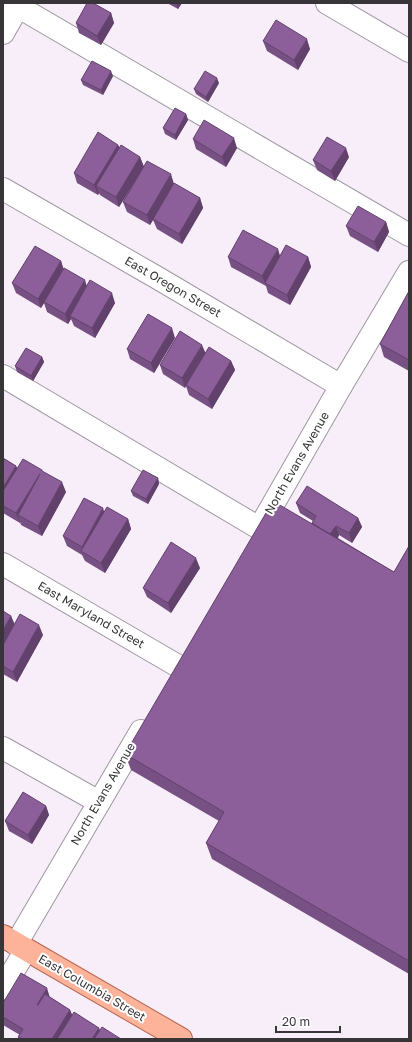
<svg xmlns="http://www.w3.org/2000/svg" width="412" height="1042" viewBox="0 0 412 1042" font-family="'Golos Text',sans-serif">
  <rect width="100%" height="100%" fill="#f7eefa"/>
  <g fill="none" stroke-linecap="round" stroke-linejoin="round">
    <!-- minor casing -->
    <g stroke="#9f97a2" stroke-width="24">
      <g id="minor">
        <path d="M12 3 409 235"/>
        <path d="M327 3 409 51"/>
        <path d="M3 33 20 3"/>
        <path d="M3 189 156 277 341 386"/>
        <path d="M3 376 259 528"/>
        <path d="M260 527 341 386 409 272"/>
        <path d="M3 564 178 666"/>
        <path d="M3 748 99 802"/>
        <path d="M16 944 141 731"/>
        <path d="M3 988 26 950"/>
      </g>
    </g>
    <!-- major casing -->
    <g stroke="#b7654c" stroke-width="24">
      <path id="major" d="M3 936 181 1039"/>
    </g>
    <!-- minor -->
    <use href="#minor" stroke="#fff" stroke-width="22"/>
    <!-- major -->
    <use href="#major" stroke="#fdb29a" stroke-width="22"/>
  </g>
  <!-- wall -->
  <g fill="#785184">
    <path d="M167 3H182L178 9Z"/>
    <path d="M111 13 114 23 101 45 79 33 76 23Z"/>
    <path d="M263 41 310 49 298 70 267 51Z"/>
    <path d="M113 76 103 95 83 85 81 80Z"/>
    <path d="M219 83 208 102 196 94 194 89Z"/>
    <path d="M186 114 188 120 176 140 165 134 163 128Z"/>
    <path d="M193 139 237 148 226 167 196 149Z"/>
    <path d="M118 145 120 148 140 157 144 167 200 198 203 208 182 244 157 229 153 220 150 225 127 212 123 202 141 171 119 207 100 195 99 193 98 195 77 183 74 173Z"/>
    <path d="M349 157 335 181 317 170 313 160Z"/>
    <path d="M386 222 389 232 378 252 350 236 346 226Z"/>
    <path d="M280 255 308 257 311 267 290 305 268 293 266 286 231 267 228 257Z"/>
    <path d="M61 261 63 269 87 286 115 303 95 338 74 326 71 319 68 324 47 312 44 303 41 308 16 293 12 283Z"/>
    <path d="M409 291V371L384 357 380 344Z"/>
    <path d="M175 338 154 373 130 359 127 349Z"/>
    <path d="M205 353 231 361 235 370 212 409 189 395 186 386 185 388 163 374 160 365Z"/>
    <path d="M42 357 44 362 33 381 17 372 15 366Z"/>
    <path d="M3 458 16 466 17 468 42 471 66 492 42 536 21 525 20 522V523L3 513Z"/>
    <path d="M158 478 159 484 148 504 133 496 131 491Z"/>
    <path d="M296 503 358 518 362 527 352 543 339 535 338 538 394 572 409 546V974L212 859 206 843 219 821 131 770 125 754 312 523 313 521 300 513Z"/>
    <path d="M104 512 128 519 131 529 105 573 85 561 82 555 67 546 63 536Z"/>
    <path d="M200 568 171 613 147 597 143 588Z"/>
    <path d="M11 616 15 625 43 635 17 682 3 674V645Z"/>
    <path d="M46 806 49 815 32 844 9 831 5 821Z"/>
    <path d="M50 997 70 1010 72 1015 100 1030 121 1039H19L18 1037 20 1035 3 1025V1003Z"/>
  </g>
  <!-- shaded-wall -->
  <g fill="#62426c">
    <path d="M176 3H182L178 9Z"/>
    <path d="M111 13 114 23 101 45 97 36Z"/>
    <path d="M307 39 310 49 298 70 294 60Z"/>
    <path d="M111 71 113 76 103 95 101 90Z"/>
    <path d="M217 78 219 83 208 102 206 97Z"/>
    <path d="M186 114 188 120 176 140 175 135Z"/>
    <path d="M234 138 237 148 226 167 222 157Z"/>
    <path d="M118 145 122 154 96 186 99 193 98 195 94 185Z"/>
    <path d="M346 148 349 157 335 181 331 171Z"/>
    <path d="M140 157 144 167 119 207 116 197Z"/>
    <path d="M171 174 174 184 150 225 147 215Z"/>
    <path d="M200 198 203 208 182 244 179 234Z"/>
    <path d="M386 222 389 232 378 252 374 242Z"/>
    <path d="M278 249 281 259 265 283 262 276Z"/>
    <path d="M308 257 311 267 290 305 287 295Z"/>
    <path d="M61 261 64 270 44 302V303L41 308 38 299Z"/>
    <path d="M85 280 88 290 70 316 71 319 68 324 65 314Z"/>
    <path d="M112 293 115 303 95 338 92 328Z"/>
    <path d="M172 328 175 338 154 373 151 363Z"/>
    <path d="M202 345 206 354 186 385V386L185 388 182 378Z"/>
    <path d="M42 357 44 362 33 381 31 376Z"/>
    <path d="M231 361 235 370 212 409 208 399Z"/>
    <path d="M16 466 20 475 3 504V488Z"/>
    <path d="M40 474 18 515 20 522V523L16 513Z"/>
    <path d="M158 478 159 484 148 504 146 499Z"/>
    <path d="M62 482 66 492 42 536 38 526Z"/>
    <path d="M103 508 106 518 84 553 82 547Z"/>
    <path d="M358 518 362 527 352 543 349 533Z"/>
    <path d="M128 519 131 529 105 573 101 563Z"/>
    <path d="M336 526 339 535 333 546 329 536Z"/>
    <path d="M196 558 200 568 171 613 168 603Z"/>
    <path d="M11 616 15 626 3 645V630Z"/>
    <path d="M39 625 43 635 17 682 13 672Z"/>
    <path d="M46 806 49 815 32 844 28 835Z"/>
    <path d="M47 988 50 998 41 1015 37 1005Z"/>
    <path d="M70 1010 74 1019 62 1039H52Z"/>
    <path d="M99 1028 103 1038 102 1039H92Z"/>
  </g>
  <!-- building -->
  <g fill="#8c5e9a" stroke="#62426c">
    <path d="M87 3H93L111 13 97 36 76 23Z"/>
    <path d="M276 20 307 39 294 60 263 41Z"/>
    <path d="M92 61 111 71 101 90 81 80Z"/>
    <path d="M205 71 217 78 206 97 194 89Z"/>
    <path d="M175 108 186 114 175 135 163 128Z"/>
    <path d="M204 120 234 138 222 157 193 139Z"/>
    <path d="M98 132 118 145 94 185 74 173Z"/>
    <path d="M327 137 346 148 331 171 313 160Z"/>
    <path d="M121 145 140 157 116 197 96 186Z"/>
    <path d="M147 161 171 174 147 215 123 202Z"/>
    <path d="M174 183 200 198 179 234 153 219Z"/>
    <path d="M358 206 386 222 374 242 346 226Z"/>
    <path d="M243 230 278 249 262 276 228 257Z"/>
    <path d="M286 245 308 257 287 295 265 283Z"/>
    <path d="M35 246 61 261 38 299 12 283Z"/>
    <path d="M64 268 85 280 65 314 44 302Z"/>
    <path d="M90 280 112 293 92 328 70 316Z"/>
    <path d="M409 291V360L380 344Z"/>
    <path d="M148 314 172 328 151 363 127 349Z"/>
    <path d="M180 331 202 345 182 378 160 365Z"/>
    <path d="M209 347 231 361 208 399 186 385Z"/>
    <path d="M26 348 42 357 31 376 15 366Z"/>
    <path d="M3 458 16 466 3 488Z"/>
    <path d="M23 459 42 470V471L62 482 38 526 18 515 40 474 16 513 3 506V491Z"/>
    <path d="M143 470 158 478 146 499 131 491Z"/>
    <path d="M307 486 358 518 349 533 336 526 330 534 312 523 316 516 296 503Z"/>
    <path d="M84 498 103 508 82 547 63 536Z"/>
    <path d="M273 501 394 572 409 546V961L206 843 224 812 125 754Z"/>
    <path d="M107 507 128 519 101 563 81 551Z"/>
    <path d="M171 542 196 558 168 603 143 588Z"/>
    <path d="M3 611 11 616 3 630Z"/>
    <path d="M20 614 39 625 13 672 3 666V645Z"/>
    <path d="M23 792 46 806 28 835 5 821Z"/>
    <path d="M21 973 47 988 37 1005H38L45 994 70 1010 52 1039H22L18 1037 23 1029 3 1017V1003Z"/>
    <path d="M74 1012 99 1028 92 1039H57Z"/>
    <path d="M102 1027 121 1039H94Z"/>
  </g>
  <g text-anchor="middle" stroke-width="4" stroke-linejoin="round" paint-order="stroke">
    <!-- street labels -->
    <g font-size="12" fill="#383539" stroke="#fff">
      <text transform="translate(173 287) rotate(30)" y="4">East Oregon Street</text>
      <text transform="translate(297 463) rotate(-60)" y="4">North Evans Avenue</text>
      <text transform="translate(91 615) rotate(30)" y="4">East Maryland Street</text>
      <text transform="translate(103 794) rotate(-60)" y="4">North Evans Avenue</text>
      <text transform="translate(92 988) rotate(30)" y="4">East Columbia Street</text>
    </g>
  </g>
  <!-- border -->
  <rect width="412" height="1042" fill="none" stroke="#383539" stroke-width="8"/>
  <!-- scale -->
  <path d="M276 1026v6h64v-6" fill="none" stroke="#383539" stroke-width="2"/>
  <text x="282" y="1026" font-size="12" fill="#383539" stroke="#ffffff" stroke-width="3" paint-order="stroke">20 m</text>
</svg>
